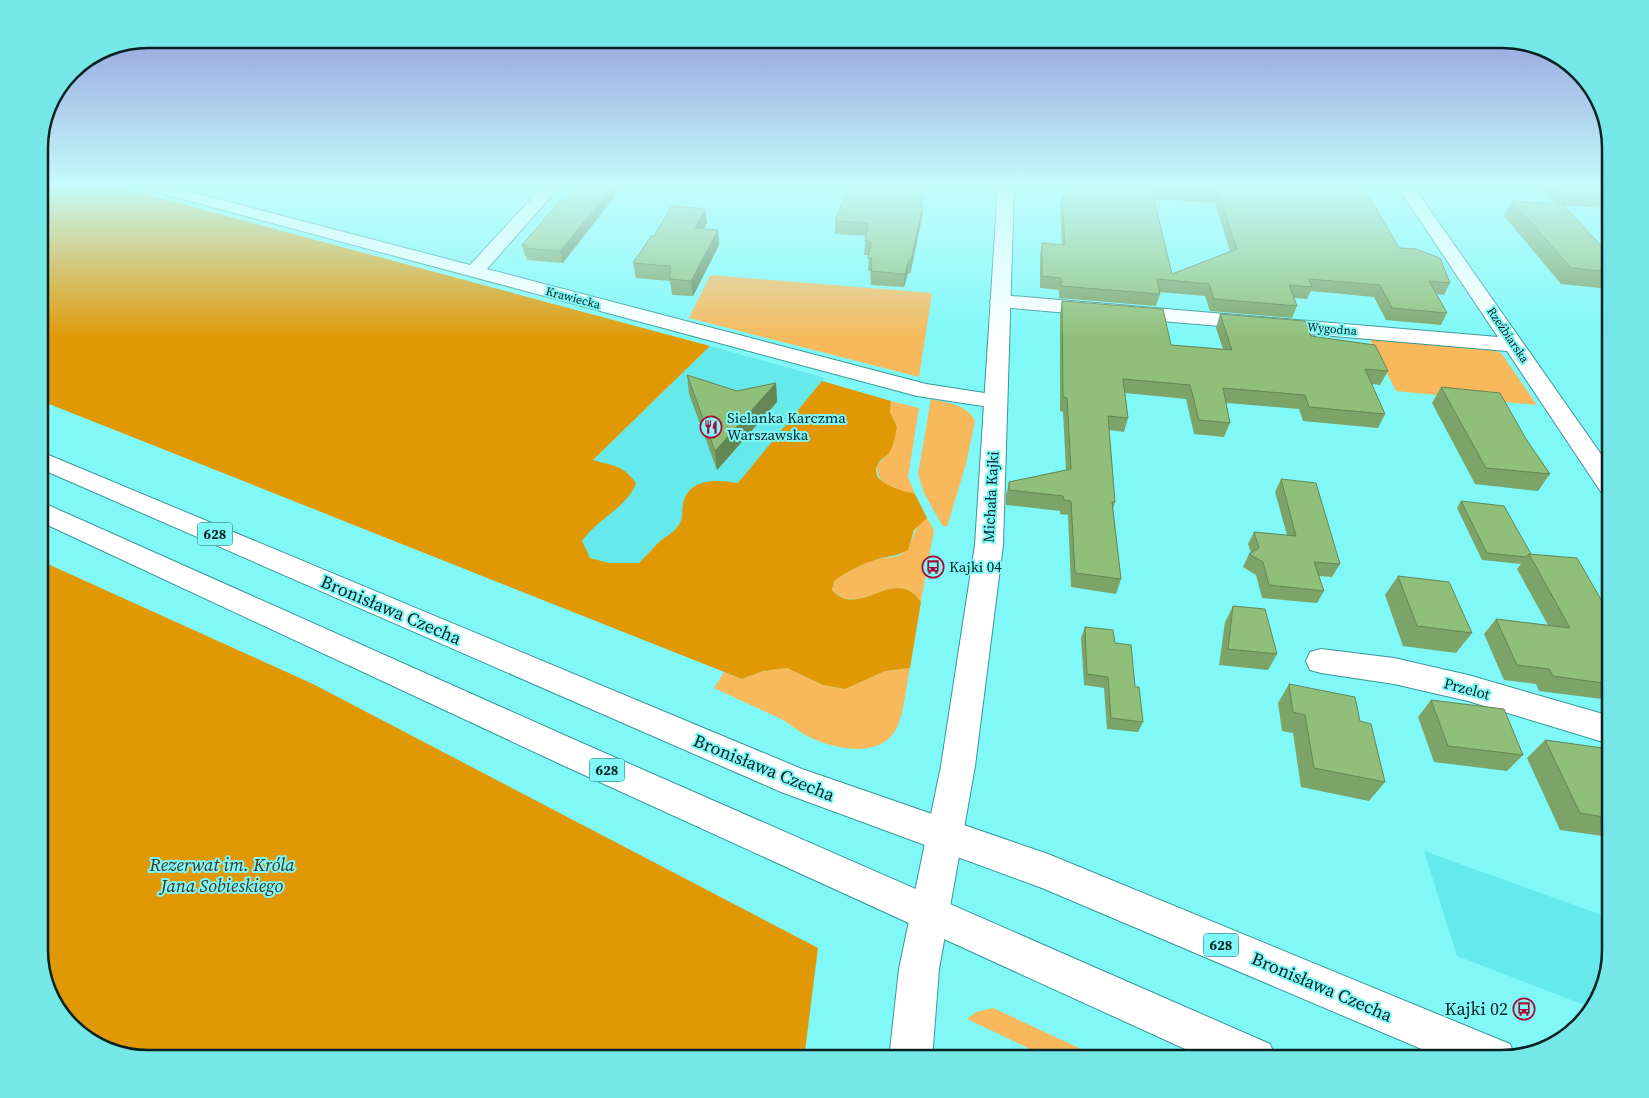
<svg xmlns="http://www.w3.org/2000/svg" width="1649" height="1098" viewBox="0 0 1649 1098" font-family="'Source Serif 4',serif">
  <rect width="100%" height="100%" fill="#80f8f8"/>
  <!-- built -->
  <g fill="#65e9ea">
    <path d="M710 346 825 378 618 629 477 574Z"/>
    <path d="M1424 851 1610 918V950L1592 1008 1457 956Z"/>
  </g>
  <!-- green -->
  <g fill="#f7b95b">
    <path d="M710 275 932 293 919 377 689 318Z"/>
    <path d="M1369 338 1490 349 1501 353 1537 405 1396 391Z"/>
    <path d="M931 399C947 403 967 404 975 421L966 464 947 527 942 525 924 493 918 474Z"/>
    <path d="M891 401 919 408 908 477 915 494C898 490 875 486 877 465L889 453 897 427 890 412Z"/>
    <path d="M927 518 934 530 921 602C894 564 861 620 832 590L834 581C849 570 864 562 882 558 887 557 893 558 898 556 915 549 910 527 927 518Z"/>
    <path d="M787 668 823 685 845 689 885 671 910 668C906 685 904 721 893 734 873 760 825 747 802 733 795 729 790 724 783 720 760 709 737 699 714 688L724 672 742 679 763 671Z"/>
    <path d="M993 1008 1103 1059H1051L967 1019 976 1012Z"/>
  </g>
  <!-- forest -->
  <g fill="#e09905">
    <path d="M39 186H115L710 346 593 460C613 466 622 464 636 483 628 507 597 519 582 541L590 558 609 563H639C646 556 652 549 658 543 663 538 671 534 676 529 685 518 681 515 683 504 689 477 718 480 738 483L822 381 891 401 890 412 897 427C895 435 894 446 889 453 886 457 880 459 878 464 867 483 903 491 915 494L927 518 914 530 908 550C899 555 892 556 881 558 864 563 849 570 834 581L832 590C860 621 894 563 921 602L910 668 885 671 845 689 823 685 787 668 763 671 742 679 39 400Z"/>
    <path d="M39 560 313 684 818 948 804 1059H148L87 1041 53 1004 39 957Z"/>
  </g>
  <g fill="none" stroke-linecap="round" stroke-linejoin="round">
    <!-- street casing -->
    <g stroke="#399798" stroke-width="2">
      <g id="street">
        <path d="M143 186H168L470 265 543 186H560L487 269 926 384 1004 396 1007 401 1004 406 996 408 917 396 145 189Z"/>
        <path d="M1397 186H1413L1610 467V494L1601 492 1507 351 1000 307 993 305 990 301 993 297 1000 295 1498 337Z"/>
        <path d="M1321 649 1394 658 1468 675 1610 716V744L1468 701 1394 684 1321 673 1310 670 1306 661 1310 652Z"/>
      </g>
    </g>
    <!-- secondary casing -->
    <g stroke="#399798" stroke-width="2">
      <path id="secondary" d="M998 186H1014L1003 545 975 766 939 969 932 1059H889L899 969 941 766 975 545Z"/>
    </g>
    <!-- primary casing -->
    <g stroke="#399798" stroke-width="2">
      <g id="primary">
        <path d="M39 451 802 769 1048 854 1510 1044 1515 1056 1501 1059H1445L1042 888 781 792 39 468Z"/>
        <path d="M39 501 582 743 1270 1044 1276 1059H1207L558 763 39 521Z"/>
      </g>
    </g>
    <!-- street -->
    <use href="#street" fill="#fff" fill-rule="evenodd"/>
    <!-- secondary -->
    <use href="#secondary" fill="#fff" fill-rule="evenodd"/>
    <!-- primary -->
    <use href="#primary" fill="#fff" fill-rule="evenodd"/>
  </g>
  <!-- wall -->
  <g fill="#7ca468" fill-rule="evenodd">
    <path d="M849 186H925L921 205 922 218 910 274 908 273 904 287 871 285 870 271H868L869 255H864L866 236 835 234V221Z"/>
    <path d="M1068 186H1282L1298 187V186H1366L1365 189 1399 248 1450 283 1444 295 1437 294 1447 313 1441 325 1386 320 1374 297 1311 291 1307 299 1294 298 1297 306 1292 318 1210 311 1205 296 1159 292 1160 294 1156 306 1059 298V290L1040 288V255L1042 243 1062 245 1060 206 1062 195H1069ZM1154 199 1215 203 1230 251 1172 274Z"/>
    <path d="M1538 186H1610V208L1563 206 1610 272V289L1561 284 1504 216 1512 201 1556 204Z"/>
    <path d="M566 201 563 263 527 260 526 256H525L522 245Z"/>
    <path d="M707 223 704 229 718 230 719 245 693 296 672 295 670 281 636 278 633 263Z"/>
    <path d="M1062 301 1171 345 1223 349 1216 328 1220 314 1311 336 1388 371 1380 385 1372 384 1385 414 1378 428 1303 421 1299 409 1226 403 1230 423 1224 437 1194 434 1186 399 1125 393 1128 418 1124 432 1109 430 1115 502 1113 509 1121 579 1116 594 1071 587 1068 515 1060 514V511L1006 505V496L1009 482 1066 470 1063 412 1060 411V314Z"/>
    <path d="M687 375 737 391 776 383 777 402 717 470 689 394Z"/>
    <path d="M1441 387 1526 439 1550 474 1538 491 1475 484 1432 403Z"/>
    <path d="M1281 479 1340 564 1332 577 1319 576 1324 591 1317 603 1262 598 1256 575 1243 567 1249 554 1251 553 1248 544 1254 532 1287 535 1275 492Z"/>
    <path d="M1461 501 1610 615V700L1539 691 1536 684 1504 680 1484 634 1496 619 1548 625 1517 569 1521 564 1482 560 1457 508Z"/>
    <path d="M1398 576 1472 633 1456 653 1403 646 1385 595Z"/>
    <path d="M1233 606 1277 654 1268 670 1219 665 1225 622Z"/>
    <path d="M1085 627 1115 643 1135 687 1143 722 1138 732 1107 729 1104 688 1084 685 1081 638Z"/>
    <path d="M1289 684 1360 721 1385 782 1369 801 1301 787 1293 733 1282 731 1278 703Z"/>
    <path d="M1431 700 1523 755 1507 771 1434 762 1418 717Z"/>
    <path d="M1545 740 1610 749V837L1560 830 1527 758Z"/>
  </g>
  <!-- shaded-wall -->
  <g fill="#658655">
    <path d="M613 186H623L563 263 560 251Z"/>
    <path d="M924 186H925L919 218 920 205Z"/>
    <path d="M923 205 922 218 910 274 911 260Z"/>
    <path d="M705 209 707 223 696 243 695 228Z"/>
    <path d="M718 230 719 245 693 296 691 281Z"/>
    <path d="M909 260 908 273 904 287 905 274Z"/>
    <path d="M776 383 777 402 717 470 715 451Z"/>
  </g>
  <!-- building -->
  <g fill="#90bf79" stroke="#658655" fill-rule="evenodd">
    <path d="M580 186H613L560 251 524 248 526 245H522L561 200 566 201Z"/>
    <path d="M849 186H924L920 205H923L911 260H909L905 274 871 271 872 265 871 264 872 258H868L871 242 865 241 868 223 835 221Z"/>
    <path d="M1071 186H1282L1308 187 1307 186H1366H1363L1399 248 1416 249 1440 258 1450 283 1429 281 1447 313 1392 308 1380 285 1309 279 1312 287 1289 285 1297 306 1214 299 1209 284 1157 279 1160 294 1061 286V278L1042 276V243L1065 245 1062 195H1072ZM1151 188 1218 192 1237 249 1172 274Z"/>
    <path d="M1556 186H1610V196L1564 193Z"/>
    <path d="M1512 201 1562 204 1610 255V272L1571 268Z"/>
    <path d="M672 206 705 209 695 228 718 230 691 281 670 279V266L633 263 651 236H654Z"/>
    <path d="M1062 301 1163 309 1171 345 1232 350 1220 314 1305 321 1311 336 1375 345 1388 371 1365 369 1385 414 1309 407 1305 395 1223 388 1230 423 1199 420 1190 385 1123 379 1128 418 1108 416 1115 502H1112L1121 579 1075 573 1071 501 1064 500 1063 496 1009 490V482L1071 469 1067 398 1063 397Z"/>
    <path d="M687 375 737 391 776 383 715 451Z"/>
    <path d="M1441 387 1500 393 1526 439 1550 474 1486 468Z"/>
    <path d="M1281 479 1316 483 1340 564 1314 562 1324 591 1269 585 1263 562 1249 554 1259 548 1254 532 1296 536Z"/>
    <path d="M1461 501 1504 506 1531 554H1529L1526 557 1487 553Z"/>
    <path d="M1529 554 1577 558 1610 615V684L1553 676 1549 669 1517 665 1496 619 1570 628Z"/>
    <path d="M1398 576 1449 582 1472 633 1417 626Z"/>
    <path d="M1233 606 1265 609 1277 654 1228 649Z"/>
    <path d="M1085 627 1113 630 1115 643 1131 645 1135 687H1139L1143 722 1111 718 1108 677 1087 674Z"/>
    <path d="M1289 684 1355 697 1360 721 1371 724 1385 782 1314 768 1305 715 1293 712Z"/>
    <path d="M1431 700 1504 709 1523 755 1448 746Z"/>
    <path d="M1545 740 1610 749V818L1580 813Z"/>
  </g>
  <!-- sky -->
  <linearGradient id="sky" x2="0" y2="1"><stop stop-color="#8e94d8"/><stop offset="0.55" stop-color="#c6fcfc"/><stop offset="1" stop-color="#c6fcfc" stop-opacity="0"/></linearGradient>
  <rect width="1649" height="339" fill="url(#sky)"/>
  <!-- icons -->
  <defs>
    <g id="restaurant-ring" transform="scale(1.125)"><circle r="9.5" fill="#80f8f8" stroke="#a60c36" stroke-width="1.5"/><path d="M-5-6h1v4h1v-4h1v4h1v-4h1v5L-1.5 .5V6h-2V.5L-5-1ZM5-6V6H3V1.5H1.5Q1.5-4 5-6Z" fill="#a60c36"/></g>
    <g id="bus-ring" transform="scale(1.125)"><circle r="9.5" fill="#80f8f8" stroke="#a60c36" stroke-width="1.5"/><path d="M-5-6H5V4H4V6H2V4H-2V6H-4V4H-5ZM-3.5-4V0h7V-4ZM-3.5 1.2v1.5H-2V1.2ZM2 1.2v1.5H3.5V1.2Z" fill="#a60c36"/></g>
  </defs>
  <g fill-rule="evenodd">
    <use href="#restaurant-ring" x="711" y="427"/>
    <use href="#bus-ring" x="933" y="567"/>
    <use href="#bus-ring" x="1524" y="1009"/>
  </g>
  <g text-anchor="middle" stroke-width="4" stroke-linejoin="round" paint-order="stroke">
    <!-- far-street labels -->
    <g font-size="12" fill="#072222" stroke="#80f8f8">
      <text transform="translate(573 298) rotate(15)" y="4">Krawiecka</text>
      <text transform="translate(1332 329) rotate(5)" y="4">Wygodna</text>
      <text transform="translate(1508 335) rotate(56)" y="4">Rzeźbiarska</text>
    </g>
    <!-- shield labels -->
    <g fill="#80f8f8" stroke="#2b6262" stroke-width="1">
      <rect x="197.5" y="522.5" width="35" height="23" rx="4"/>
      <rect x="589.5" y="758.5" width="35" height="23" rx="4"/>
      <rect x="1203.5" y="933.5" width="35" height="23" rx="4"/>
    </g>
    <g font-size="14" font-weight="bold" fill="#072222">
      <text x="215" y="539">628</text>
      <text x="607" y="775">628</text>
      <text x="1221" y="950">628</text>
    </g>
    <!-- poi labels -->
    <g font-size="15" fill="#072222" stroke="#80f8f8" text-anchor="start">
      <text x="727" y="423">Sielanka Karczma<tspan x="727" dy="17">Warszawska</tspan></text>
      <text x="949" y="572">Kajki 04</text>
    </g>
    <!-- street labels -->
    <g font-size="15" fill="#072222" stroke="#80f8f8">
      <text transform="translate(991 497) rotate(-87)" y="5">Michała Kajki</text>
      <text transform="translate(1467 689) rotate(15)" y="5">Przelot</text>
    </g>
    <!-- near-street labels -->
    <g font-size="18" fill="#072222" stroke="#80f8f8">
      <text transform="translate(391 610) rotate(23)" y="6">Bronisława Czecha</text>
      <text transform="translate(764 768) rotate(22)" y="6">Bronisława Czecha</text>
      <text transform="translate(1322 987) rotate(23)" y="6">Bronisława Czecha</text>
    </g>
    <!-- near-park labels -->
    <g font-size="18" font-style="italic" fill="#3f311e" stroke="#80f8f8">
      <text x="222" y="871">Rezerwat im. Króla<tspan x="222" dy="21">Jana Sobieskiego</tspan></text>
    </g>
    <!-- near-poi labels -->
    <g font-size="18" fill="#072222" stroke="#80f8f8" text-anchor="end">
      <text x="1508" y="1015">Kajki 02</text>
    </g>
  </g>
  <!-- crop -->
  <path d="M0 0H1649V1098H0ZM148 48H1502A100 100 0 0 1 1602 148V950A100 100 0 0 1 1502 1050H148A100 100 0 0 1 48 950V148A100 100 0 0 1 148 48Z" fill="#76e7e7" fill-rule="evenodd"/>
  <path fill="none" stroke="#072222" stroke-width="2.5" d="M148 48H1502A100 100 0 0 1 1602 148V950A100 100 0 0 1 1502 1050H148A100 100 0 0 1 48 950V148A100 100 0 0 1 148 48Z"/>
</svg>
